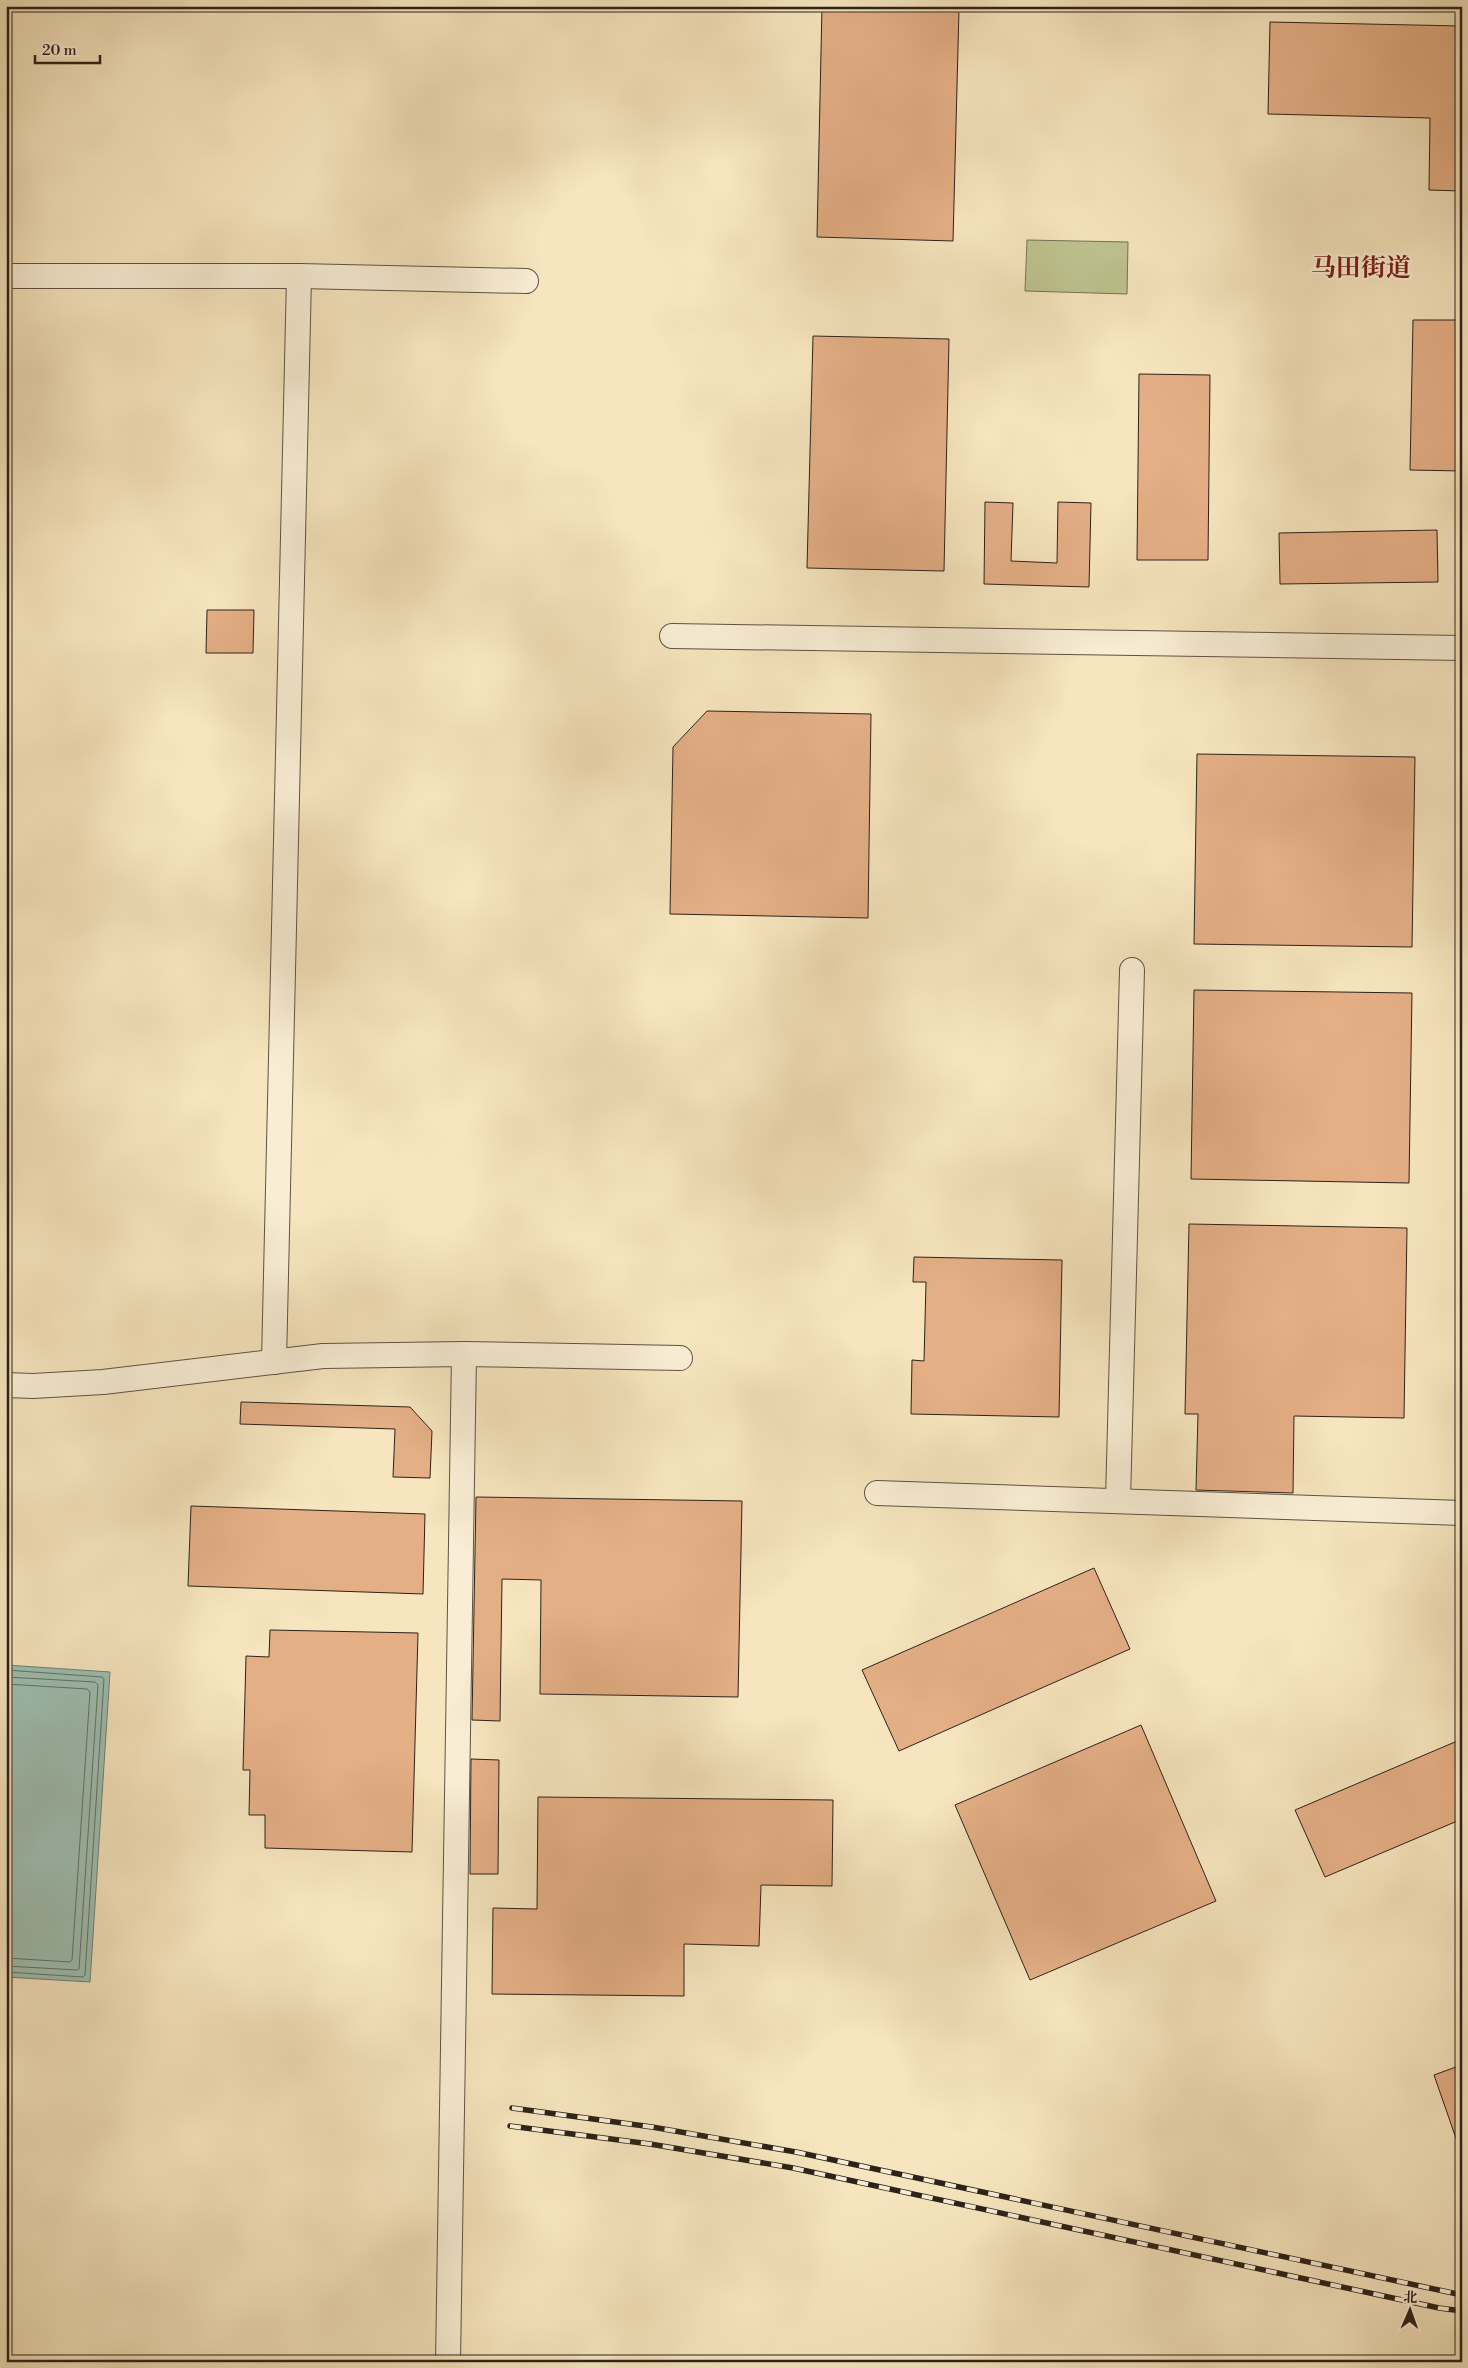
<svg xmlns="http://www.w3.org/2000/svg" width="1468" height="2368" viewBox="0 0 1468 2368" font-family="'Libre Bodoni','Noto Serif SC',serif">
  <rect width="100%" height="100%" fill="#f6e5be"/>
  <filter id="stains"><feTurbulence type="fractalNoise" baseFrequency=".004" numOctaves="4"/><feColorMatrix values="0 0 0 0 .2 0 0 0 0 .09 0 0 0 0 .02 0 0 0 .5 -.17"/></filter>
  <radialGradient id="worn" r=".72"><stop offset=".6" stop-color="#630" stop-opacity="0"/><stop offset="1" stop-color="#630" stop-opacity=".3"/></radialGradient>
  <!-- green -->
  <path fill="#bec490" stroke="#757354" d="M1027 240 1128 242 1127 294 1025 291Z"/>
  <!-- water -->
  <path fill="#9dbfb2" stroke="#708075" d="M6 1665 110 1672 90 1982 6 1977Z"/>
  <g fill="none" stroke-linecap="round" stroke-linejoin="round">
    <!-- shore -->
    <g stroke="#647066" stroke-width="1">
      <path d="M6 1670 102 1677 104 1679 85 1975 83 1977 6 1972"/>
      <path d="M6 1677 95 1682 98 1685 79 1969 77 1970 6 1966"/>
      <path d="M6 1684 87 1689 90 1692 72 1960 70 1962 6 1958"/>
    </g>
  </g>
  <!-- building -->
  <g fill="#e5af86" stroke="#2c2219">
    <path d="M822 6 959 9 953 241 817 237Z"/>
    <path d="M1270 22 1462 26V191L1429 190 1430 118 1268 114Z"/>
    <path d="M1413 320H1462V471L1410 470Z"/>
    <path d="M813 336 949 339 944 571 807 568Z"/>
    <path d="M1139 374 1210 375 1208 560H1137Z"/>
    <path d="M985 502 1013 503 1011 561 1057 563 1058 502 1091 503 1089 587 984 584Z"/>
    <path d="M1437 530 1438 582 1280 584 1279 533Z"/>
    <path d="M207 610H254L253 653H206Z"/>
    <path d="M707 711 871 714 868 918 670 914 673 747Z"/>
    <path d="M1197 754 1415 757 1412 947 1194 944Z"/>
    <path d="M1194 990 1412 993 1409 1183 1191 1179Z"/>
    <path d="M1189 1224 1407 1228 1404 1418 1294 1416 1293 1493 1196 1490 1198 1414H1185Z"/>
    <path d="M914 1257 1062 1260 1059 1417 911 1414 912 1360 924 1361 926 1282H913Z"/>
    <path d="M241 1402 410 1407 432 1431 430 1478 393 1477 395 1429 240 1424Z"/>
    <path d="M476 1497 742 1501 738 1697 540 1694 541 1580 502 1579 500 1721 472 1720Z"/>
    <path d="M191 1506 425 1514 423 1594 188 1586Z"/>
    <path d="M1094 1568 1130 1649 899 1751 862 1670Z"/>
    <path d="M270 1630 418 1633 412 1852 265 1848V1815H249L250 1770H243L246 1656 269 1657Z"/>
    <path d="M1141 1725 1216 1901 1030 1980 955 1805Z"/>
    <path d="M1462 1739V1819L1325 1877 1295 1810Z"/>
    <path d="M471 1759 499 1760 498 1874H470Z"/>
    <path d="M538 1797 833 1800 832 1886 761 1885 759 1946 684 1944V1996L492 1994 493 1908 537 1909Z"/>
    <path d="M1456 2067 1462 2085V2147H1459L1434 2075Z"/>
  </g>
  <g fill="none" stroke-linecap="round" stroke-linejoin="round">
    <!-- minor casing -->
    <g stroke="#5e5342" stroke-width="26">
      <g id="minor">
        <path d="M6 276H299L526 281"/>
        <path d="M672 636 1462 648"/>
        <path d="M274 1362 299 276"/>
        <path d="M6 1385 33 1386 103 1382 323 1356 464 1354 680 1358"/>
        <path d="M877 1493 1462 1513"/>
        <path d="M1118 1501 1132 970"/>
        <path d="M448 2362 464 1354"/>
      </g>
    </g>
    <!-- minor -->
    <use href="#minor" stroke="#f9eed5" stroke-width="24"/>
    <!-- rail casing -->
    <g stroke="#2c2219" stroke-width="5.5">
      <g id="rail">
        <path d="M512 2108 652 2127 796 2152 1462 2295"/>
        <path d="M510 2126 650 2144 793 2168 1439 2308 1462 2311"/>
      </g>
    </g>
    <!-- rail -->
    <use href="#rail" stroke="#f9eed5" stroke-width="4" stroke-dasharray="11" stroke-linecap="butt"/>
  </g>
  <g text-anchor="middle" stroke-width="4.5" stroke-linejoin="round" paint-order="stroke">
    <!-- district labels -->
    <g font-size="25" font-weight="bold" fill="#7a1f14" stroke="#f9eed5">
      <text x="1361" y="276">马田街道</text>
    </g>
  </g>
  <!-- margin -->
  <rect width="1468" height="2368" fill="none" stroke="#f6e5be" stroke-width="25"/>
  <rect x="8" y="8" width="1453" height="2353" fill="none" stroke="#2c2219" stroke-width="2.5"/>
  <rect x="12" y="12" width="1443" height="2343" fill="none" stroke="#2c2219"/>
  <!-- north arrow -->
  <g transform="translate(1410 2310) rotate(2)" stroke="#f9eed5" stroke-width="4" paint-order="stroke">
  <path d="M0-4L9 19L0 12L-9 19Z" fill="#2c2219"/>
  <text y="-8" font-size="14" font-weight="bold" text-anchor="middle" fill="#2c2219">北</text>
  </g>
  <!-- scale -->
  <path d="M35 55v8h65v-8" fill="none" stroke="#2c2219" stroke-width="2.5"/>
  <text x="42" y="55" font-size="15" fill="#2c2219" stroke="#f9eed5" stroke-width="4" paint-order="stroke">20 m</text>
  <rect width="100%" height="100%" filter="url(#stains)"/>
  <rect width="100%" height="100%" fill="url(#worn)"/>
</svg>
